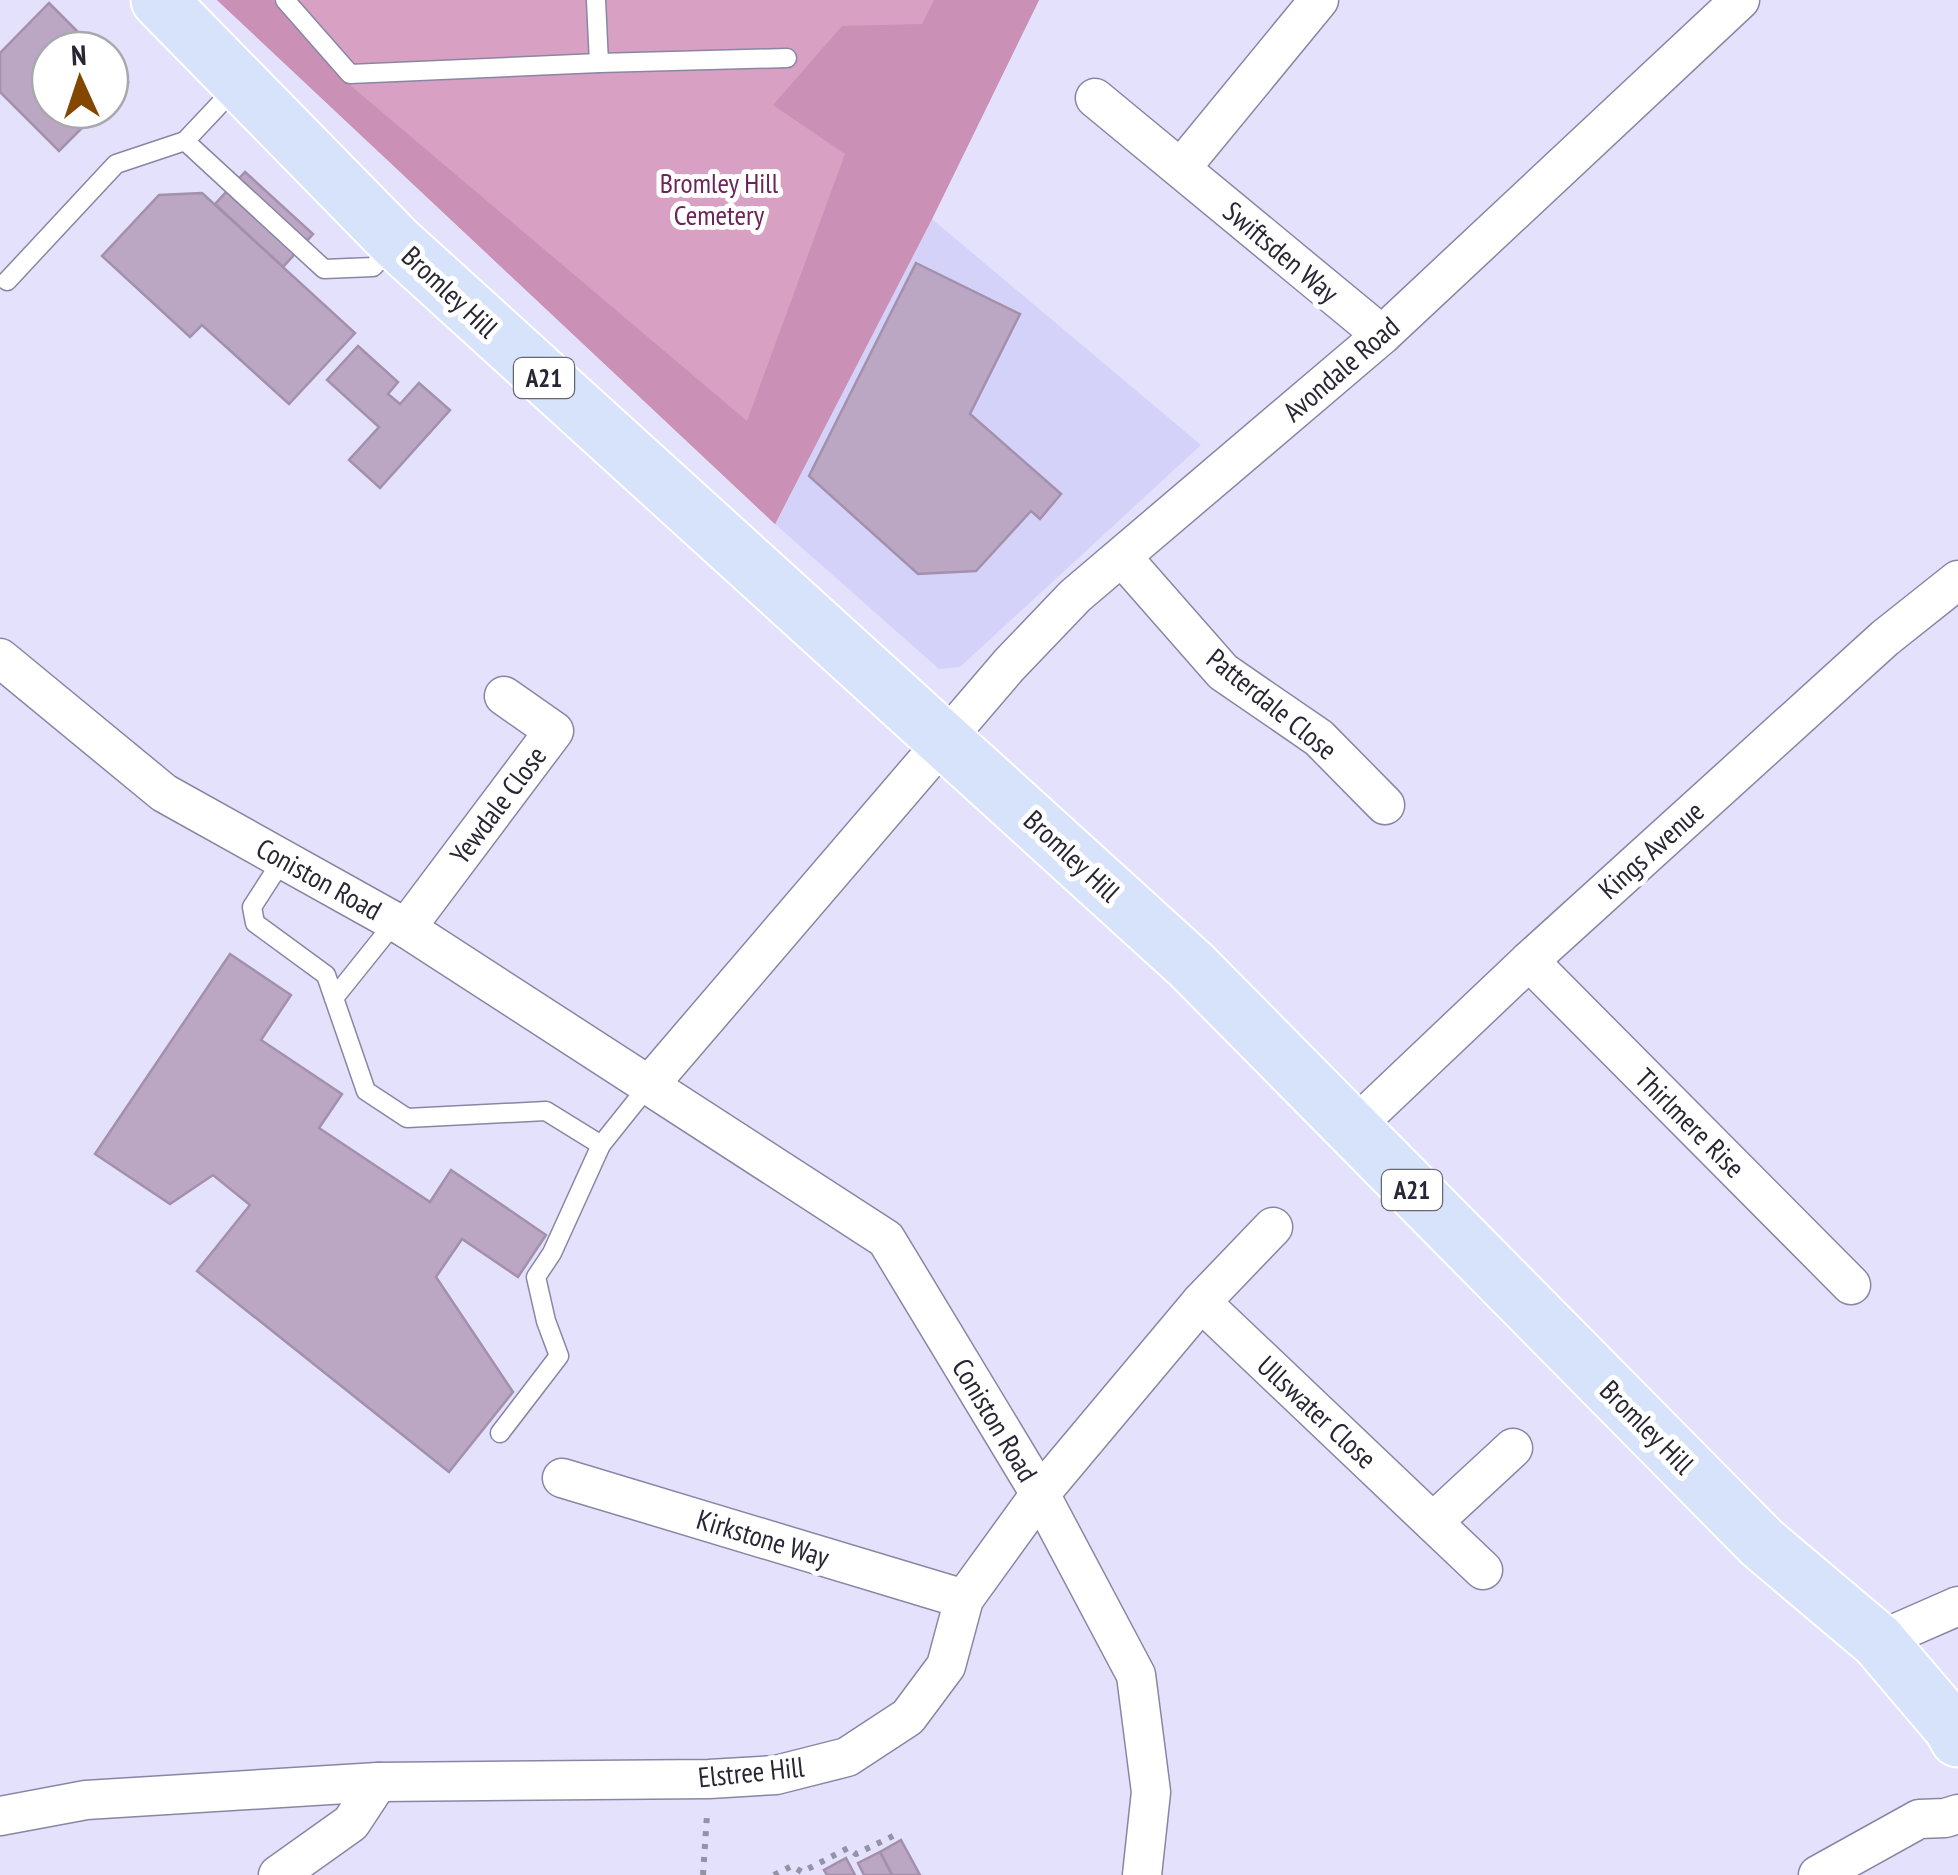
<svg xmlns="http://www.w3.org/2000/svg" width="1958" height="1875" viewBox="0 0 1958 1875" font-family="'PT Sans Narrow',sans-serif">
  <rect width="100%" height="100%" fill="#e3e1fc"/>
  <!-- built -->
  <path fill="#d5d2fa" d="M932 219 1201 445 960 667 939 669 775 524Z"/>
  <!-- green -->
  <path fill="#d8a0c3" d="M217 0H1039L932 219 775 524Z"/>
  <!-- forest -->
  <path fill="#cb90b5" d="M217 0H273L344 80 747 421 845 154 773 105 842 26 922 24 934 0H1039L932 219 775 524Z"/>
  <!-- building -->
  <g fill="#bba7c4" stroke="#a390ac" stroke-width="2.5">
    <path d="M49 3 96 50H50V110H100L59 151 0 92V53Z"/>
    <path d="M110 63 128 82 110 100Z"/>
    <path d="M245 172 313 234 283 267 215 204Z"/>
    <path d="M202 193 355 333 289 404 202 325 190 337 102 256 159 195Z"/>
    <path d="M916 263 1020 314 970 414 1061 494 1040 519 1031 511 976 571 918 574 809 476Z"/>
    <path d="M358 346 398 382 388 394 400 404 419 383 450 410 380 488 349 460 379 427 327 380Z"/>
    <path d="M230 954 291 995 261 1040 342 1094 319 1128 430 1202 451 1170 546 1235 518 1277 462 1239 436 1277 513 1392 449 1472 197 1271 250 1205 213 1175 170 1204 95 1154Z"/>
    <path d="M901 1840 920 1875H892L880 1852Z"/>
    <path d="M880 1852 892 1875H864L858 1863Z"/>
    <path d="M846 1858 855 1875H827L824 1870Z"/>
  </g>
  <g fill="none" stroke-linecap="round" stroke-linejoin="round">
    <!-- lane casing -->
    <g stroke="#8986a4" stroke-width="21">
      <g id="lane">
        <path d="M285 0 350 74 599 63 596 0"/>
        <path d="M599 63 787 58"/>
        <path d="M235 88 185 141 324 269 373 267 393 246"/>
        <path d="M7 281 116 164 185 141"/>
        <path d="M283 859 252 907 255 923 326 975 366 1091 407 1118 546 1111 601 1145 649 1085"/>
        <path d="M334 998 395 922"/>
        <path d="M500 1433 559 1356 546 1321 536 1277 552 1253 601 1145"/>
      </g>
    </g>
    <!-- street casing -->
    <g stroke="#8986a4" stroke-width="41">
      <g id="street">
        <path d="M1095 98 1382 335"/>
        <path d="M1181 168 1319 0"/>
        <path d="M1122 557 1223 672 1319 738 1385 805"/>
        <path d="M0 658 164 793 406 928 886 1239 1040 1494 1136 1675 1151 1792 1142 1875"/>
        <path d="M406 928 554 731 504 696"/>
        <path d="M1529 961 1851 1285"/>
        <path d="M650 1084 1009 665 1075 596 1382 335 1740 0"/>
        <path d="M1352 1129 1529 961 1885 638 1958 580"/>
        <path d="M1201 1302 1483 1570"/>
        <path d="M562 1478 964 1599"/>
        <path d="M1433 1522 1513 1448"/>
        <path d="M1878 1641 1958 1606"/>
        <path d="M0 1816 86 1800 378 1782 709 1779 776 1775 847 1757 908 1717 946 1666 964 1599 1040 1494 1201 1302 1273 1227"/>
        <path d="M278 1875 351 1823 378 1782"/>
        <path d="M1818 1875 1919 1819 1945 1818 1958 1814"/>
      </g>
    </g>
    <!-- primary casing -->
    <g stroke="#fff" stroke-width="59">
      <path id="primary" d="M159 0 396 242 1191 965 1762 1543 1878 1641 1952 1728 1958 1739"/>
    </g>
    <!-- path -->
    <g stroke="#9492a7" stroke-width="6" stroke-dasharray="5 8" stroke-linecap="butt">
      <path d="M703 1875 707 1815"/>
      <path d="M774 1875 792 1866 802 1872 848 1848 856 1854 897 1834"/>
    </g>
    <!-- lane -->
    <use href="#lane" stroke="#fff" stroke-width="18"/>
    <!-- street -->
    <use href="#street" stroke="#fff" stroke-width="38"/>
    <!-- primary -->
    <use href="#primary" stroke="#d6e3fb" stroke-width="55"/>
  </g>
  <g text-anchor="middle" stroke-width="10" stroke-linejoin="round" paint-order="stroke">
    <!-- shield labels -->
    <g fill="#fff" stroke="#686770" stroke-width="2.5">
      <rect x="514" y="358" width="60" height="40" rx="8"/>
      <rect x="1382" y="1170" width="60" height="40" rx="8"/>
    </g>
    <g font-size="25" font-weight="bold" fill="#282633">
      <text x="544" y="387">A21</text>
      <text x="1412" y="1199">A21</text>
    </g>
    <!-- park labels -->
    <g font-size="28" fill="#6b2556" stroke="#fff">
      <text x="719" y="193">Bromley Hill<tspan x="719" dy="32">Cemetery</tspan></text>
    </g>
    <!-- street labels -->
    <g font-size="28" fill="#282633" stroke="#fff">
      <text transform="translate(1281 252) rotate(40)" y="10">Swiftsden Way</text>
      <text transform="translate(450 292) rotate(43)" y="10">Bromley Hill</text>
      <text transform="translate(1341 369) rotate(-41)" y="10">Avondale Road</text>
      <text transform="translate(1272 704) rotate(39)" y="10">Patterdale Close</text>
      <text transform="translate(498 805) rotate(-53)" y="10">Yewdale Close</text>
      <text transform="translate(1651 850) rotate(-42)" y="10">Kings Avenue</text>
      <text transform="translate(1072 856) rotate(43)" y="10">Bromley Hill</text>
      <text transform="translate(319 879) rotate(29)" y="10">Coniston Road</text>
      <text transform="translate(1690 1123) rotate(45)" y="10">Thirlmere Rise</text>
      <text transform="translate(1317 1412) rotate(43)" y="10">Ullswater Close</text>
      <text transform="translate(995 1420) rotate(59)" y="10">Coniston Road</text>
      <text transform="translate(1647 1427) rotate(45)" y="10">Bromley Hill</text>
      <text transform="translate(763 1538) rotate(17)" y="10">Kirkstone Way</text>
      <text transform="translate(751 1772) rotate(-6)" y="10">Elstree Hill</text>
    </g>
  </g>
  <!-- north arrow -->
  <g transform="translate(80 80) rotate(357)"><circle r="48" fill="#ffffff" stroke="#a9a8ad" stroke-width="2.5"/>
  <path d="M0-8L18 38L0 25L-18 38Z" fill="#834701"/>
  <text y="-15" font-size="28" font-weight="bold" text-anchor="middle" fill="#282633">N</text>
  </g>
</svg>
